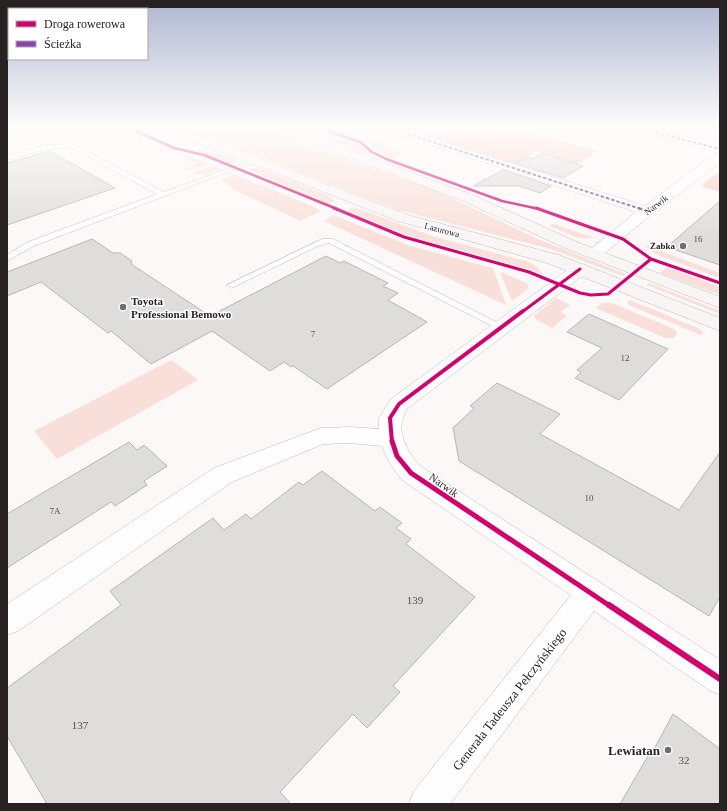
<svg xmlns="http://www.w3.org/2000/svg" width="727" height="811" viewBox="0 0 727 811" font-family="'Times New Roman',serif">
  <rect width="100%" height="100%" fill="#fcf8f7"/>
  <!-- green -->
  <g fill="#f9dfd9">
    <path d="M180 127H259L436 191 538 239 626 274 623 276 551 249 398 210Z"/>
    <path d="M294 127H312L354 141 377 158Z"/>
    <path d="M367 139 405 152 390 159 385 156Z"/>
    <path d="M201 150 235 158 237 162 234 164 196 152Z"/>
    <path d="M176 154 208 162V164L186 171 183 170 196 163Z"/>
    <path d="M212 166 223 169 207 174H191Z"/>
    <path d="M254 168 263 170 329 196 335 201 331 204 323 202 247 169Z"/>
    <path d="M234 174 312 206 321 211 300 221 235 190 221 180Z"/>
    <path d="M352 208 360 209 435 237 529 262 538 268 544 275 532 270 426 242 395 231 346 210Z"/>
    <path d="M333 215 410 246 493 268 506 305 324 221Z"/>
    <path d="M552 224 557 225 594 238H578L550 226Z"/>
    <path d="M642 244 720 273V278L657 255Z"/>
    <path d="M667 267 720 287V295L660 273Z"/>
    <path d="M500 272 527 283 529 288 512 301Z"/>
    <path d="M649 283 720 311V314L647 285Z"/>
    <path d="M556 298 570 305 560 312 567 316 552 328 537 320 534 316Z"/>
    <path d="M630 300 700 329 703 333 701 335 629 305 627 302Z"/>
    <path d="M602 303H612L674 329 677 333 674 338H665L596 308Z"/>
    <path d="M171 360 198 380 57 459 34 431Z"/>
  </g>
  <!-- forest -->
  <g fill="#fbcbc1">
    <path d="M417 127H463L483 130 518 128 598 151 577 164 537 151 512 164 412 132Z"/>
    <path d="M720 171V192L701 186Z"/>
  </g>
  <!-- building -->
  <g fill="#dfdcdc" stroke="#b9b6b5">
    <path d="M50 151 115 188 7 225V163Z"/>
    <path d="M542 153 583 166 563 178 515 163 527 157 532 159Z"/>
    <path d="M503 170 551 186 540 193 519 186H473Z"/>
    <path d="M720 201V265L667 247 684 232Z"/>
    <path d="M92 239 113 253H120L132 261 131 264 210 316 326 256 340 263 344 261 388 283 383 286 398 293 388 300 427 322 327 389 293 366 291 367 284 362 270 371 212 331 151 364 111 331 108 333 41 282 7 296V272Z"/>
    <path d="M589 314 668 349 619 400 575 378 581 372 577 370 602 348 567 332Z"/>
    <path d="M497 383 560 414 540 434 679 510 720 452V597L709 616 459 461 453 428 474 408 470 406Z"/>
    <path d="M129 442 137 450 144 445 167 466 144 481 147 485 115 506 111 502 7 568V514Z"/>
    <path d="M322 471 375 511 380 507 402 523 396 528 411 539 406 544 475 597 393 686 400 692 367 728 353 714 280 792 291 804H47L7 736V688L121 605 110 591 213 518 224 530 246 514 251 519 299 482 303 485Z"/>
    <path d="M673 714 720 749V804H620L652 749 653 751Z"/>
  </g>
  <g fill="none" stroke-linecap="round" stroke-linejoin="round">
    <!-- service casing -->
    <g stroke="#c0bdbc" stroke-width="1">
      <g id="service">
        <path d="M73 144 164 192 254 159 259 160 34 246 7 261V255L28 242 157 194 72 148 46 149 7 160V156L46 145Z"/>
        <path d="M322 239H333L508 328 503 331 500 330 329 243 318 246 234 287 231 288 227 285Z"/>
      </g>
    </g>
    <!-- minor casing -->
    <g stroke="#c0bdbc" stroke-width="1">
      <g id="minor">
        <path d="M380 127H396L645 206 715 154 720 153V163L652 214 600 257 594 259 588 257 586 254 588 251 636 212 382 129Z"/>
        <path d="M628 127H646L720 145V153L630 129Z"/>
        <path d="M580 264 586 265 588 269 586 273 407 409C394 429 406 450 420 466L720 660V695L709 690 594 611 450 804H409L414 791 571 595 402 480 389 462 382 446 350 443 323 444 232 482 18 631 7 635V604L214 468 321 428 350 427 379 429V418L391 399 574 265Z"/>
      </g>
    </g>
    <!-- secondary casing -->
    <g stroke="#c0bdbc" stroke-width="1">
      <g id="secondary">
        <path d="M160 127H175L408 215 559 255 720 318V331L547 263 398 221 162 129Z"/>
        <path d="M272 127H288L473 195 577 242 720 297V308L565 248 463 201 274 129Z"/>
      </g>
    </g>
    <!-- service -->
    <use href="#service" fill="#fffefe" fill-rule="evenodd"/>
    <!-- minor -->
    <use href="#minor" fill="#fffefe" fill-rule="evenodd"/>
    <!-- secondary -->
    <use href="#secondary" fill="#f9f5f4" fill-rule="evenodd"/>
    <!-- quiet-far1 -->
    <g stroke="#8e44ad" stroke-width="2" stroke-dasharray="3.5 2" stroke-linecap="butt">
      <path d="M386 127 641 209"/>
      <path d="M634 127 720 149"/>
    </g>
    <!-- quiet -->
    <path stroke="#8e44ad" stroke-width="2.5" stroke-dasharray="4.5 2.5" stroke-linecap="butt" d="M638 208 647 211"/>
    <!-- cycleway-far4 casing -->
    <g stroke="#fff" stroke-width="4">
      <g id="cycleway-far4">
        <path d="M127 127 174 148 204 155 337 209"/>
        <path d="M316 127 360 142 372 152 386 159 502 201 539 209"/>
      </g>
    </g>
    <!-- cycleway-far3 casing -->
    <g stroke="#fff" stroke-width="5">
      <g id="cycleway-far3">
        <path d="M334 208 404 237 529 272 580 293 591 295 608 294 651 259"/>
        <path d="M536 208 623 239 651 259 720 283"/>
        <path d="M522 312 580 269"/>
      </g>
    </g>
    <!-- cycleway-far2 casing -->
    <g stroke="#fff" stroke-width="6">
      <path id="cycleway-far2" d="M392 442 390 418 399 404 523 311"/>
    </g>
    <!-- cycleway-far1 casing -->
    <g stroke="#fff" stroke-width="8">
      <path id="cycleway-far1" d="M392 441 397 456 411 473 610 606"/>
    </g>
    <!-- cycleway casing -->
    <g stroke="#fff" stroke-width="8">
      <path id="cycleway" d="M609 605 720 679"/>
    </g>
    <!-- cycleway-far4 -->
    <use href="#cycleway-far4" stroke="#d6006c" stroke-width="2.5"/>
    <!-- cycleway-far3 -->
    <use href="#cycleway-far3" stroke="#d6006c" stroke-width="3"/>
    <!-- cycleway-far2 -->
    <use href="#cycleway-far2" stroke="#d6006c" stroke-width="4"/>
    <!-- cycleway-far1 -->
    <use href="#cycleway-far1" stroke="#d6006c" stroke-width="5"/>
    <!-- cycleway -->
    <use href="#cycleway" stroke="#d6006c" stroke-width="6"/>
  </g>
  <!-- sky -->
  <linearGradient id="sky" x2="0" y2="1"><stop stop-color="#aeb7d1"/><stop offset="0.53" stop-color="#fefcfb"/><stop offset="1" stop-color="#fefcfb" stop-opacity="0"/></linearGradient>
  <rect width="727" height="240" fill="url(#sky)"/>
  <!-- markers -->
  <g fill="#726e6d" stroke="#fff" stroke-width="1.5">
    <circle cx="683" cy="246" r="4"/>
    <circle cx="123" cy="307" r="4"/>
    <circle cx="668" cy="750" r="4"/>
  </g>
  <g text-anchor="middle" stroke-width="3" stroke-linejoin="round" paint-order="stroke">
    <!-- far-street labels -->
    <g font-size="9" fill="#272323" stroke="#fff">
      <text transform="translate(656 205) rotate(-37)" y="3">Narwik</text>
      <text transform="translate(442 230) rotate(15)" y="3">Lazurowa</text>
    </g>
    <!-- number labels -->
    <g font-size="9" fill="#555151">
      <text x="698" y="242">16</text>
      <text x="313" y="337">7</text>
      <text x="625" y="361">12</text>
      <text x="589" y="501">10</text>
      <text x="55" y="514">7A</text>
    </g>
    <!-- far-poi labels -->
    <g font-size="9" font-weight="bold" fill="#272323" stroke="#fff" text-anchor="end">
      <text x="675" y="249">Żabka</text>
    </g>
    <!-- poi labels -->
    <g font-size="11" font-weight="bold" fill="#272323" stroke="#fff" text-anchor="start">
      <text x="131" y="305">Toyota<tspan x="131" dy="13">Professional Bemowo</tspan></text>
    </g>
    <!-- street labels -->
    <g font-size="11" fill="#272323" stroke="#fff">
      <text transform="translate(444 485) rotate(35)" y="4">Narwik</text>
    </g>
    <!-- near-number labels -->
    <g font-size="11" fill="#555151">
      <text x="415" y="604">139</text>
      <text x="80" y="729">137</text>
      <text x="684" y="764">32</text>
    </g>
    <!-- near-street labels -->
    <g font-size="13" fill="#272323" stroke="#fff">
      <text transform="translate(509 699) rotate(-52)" y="5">Generała Tadeusza Pełczyńskiego</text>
    </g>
    <!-- near-poi labels -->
    <g font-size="13" font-weight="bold" fill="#272323" stroke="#fff" text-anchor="end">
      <text x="660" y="755">Lewiatan</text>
    </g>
  </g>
  <!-- border -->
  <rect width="727" height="811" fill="none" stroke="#272323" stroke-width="16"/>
  <!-- legend -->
  <rect x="8" y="8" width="140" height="52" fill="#ffffff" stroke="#a9a7a7"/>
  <rect x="16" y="21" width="20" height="6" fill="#d6006c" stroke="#a9a7a7"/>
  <text x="44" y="28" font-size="12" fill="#272323">Droga rowerowa</text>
  <rect x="16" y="41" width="20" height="6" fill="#8e44ad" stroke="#a9a7a7"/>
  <text x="44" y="48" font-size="12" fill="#272323">Ścieżka</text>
</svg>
